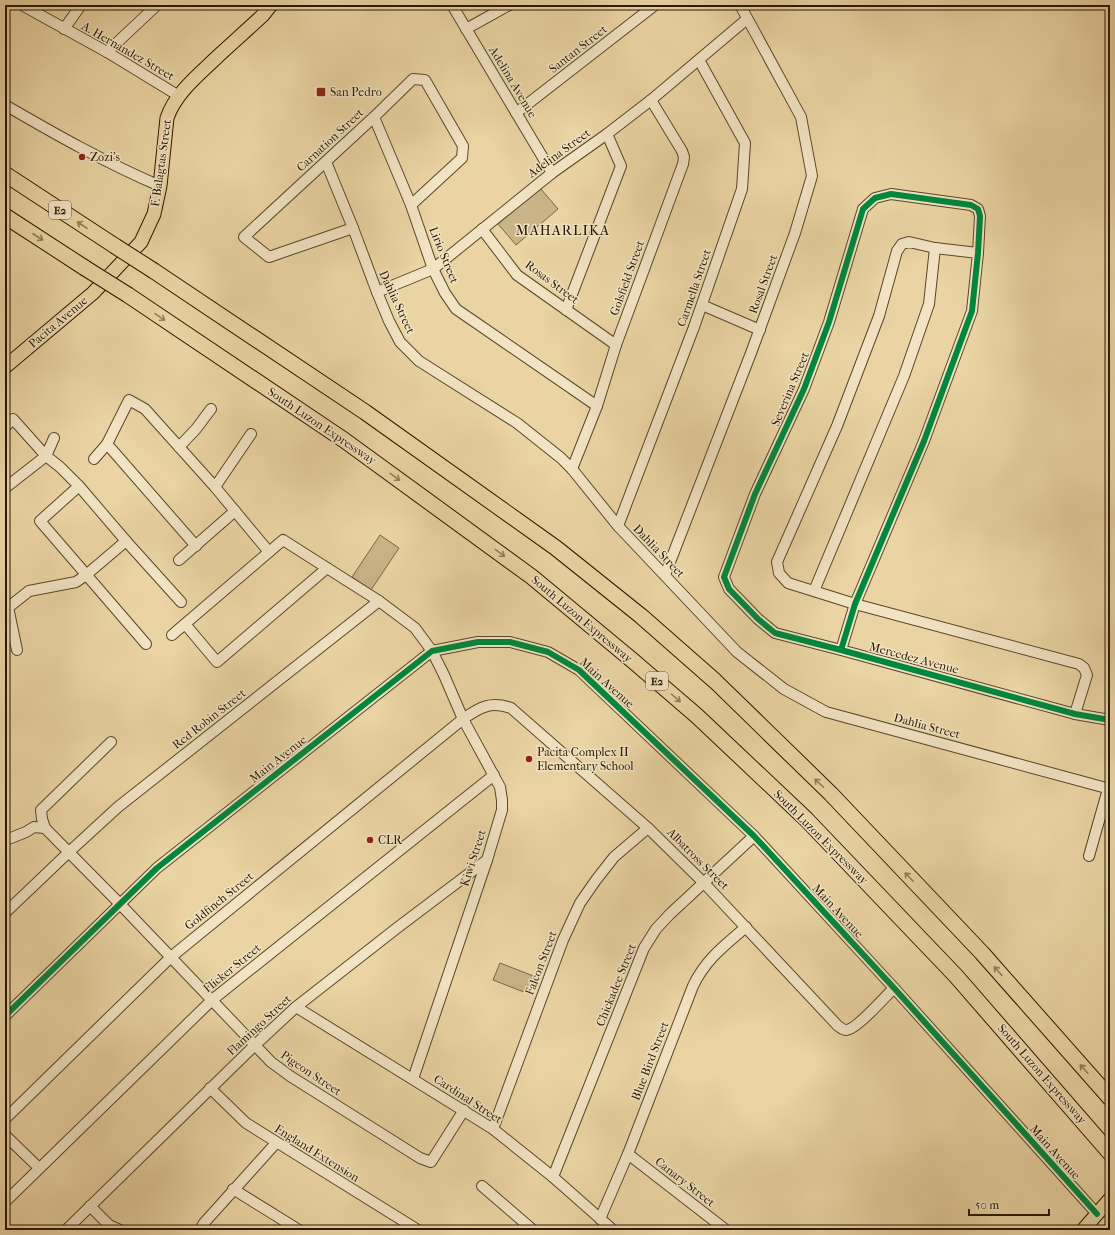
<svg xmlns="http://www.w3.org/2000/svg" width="1115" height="1235" viewBox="0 0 1115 1235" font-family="'IM FELL French Canon',serif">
  <rect width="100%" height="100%" fill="#ead4a3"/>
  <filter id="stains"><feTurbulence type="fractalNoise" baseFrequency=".005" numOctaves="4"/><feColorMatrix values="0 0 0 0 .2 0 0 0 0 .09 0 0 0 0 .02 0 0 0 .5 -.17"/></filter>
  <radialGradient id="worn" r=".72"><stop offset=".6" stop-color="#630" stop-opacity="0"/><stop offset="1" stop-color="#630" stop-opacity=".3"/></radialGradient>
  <!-- green -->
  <g fill="#c9b488" stroke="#786645">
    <path d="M540 188 558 209 516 245 498 224Z"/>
    <path d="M380 535 399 548 371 590 352 577Z"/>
    <path d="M500 963 536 977 529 994 493 980Z"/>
  </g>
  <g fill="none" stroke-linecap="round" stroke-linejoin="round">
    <!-- minor casing -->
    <g stroke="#58472a" stroke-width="12">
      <g id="minor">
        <path d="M22 5 107 52 179 96"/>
        <path d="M452 5 552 173"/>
        <path d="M64 29 81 5"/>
        <path d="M466 29 509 5"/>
        <path d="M107 52 157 5"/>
        <path d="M5 105C55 134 106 163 160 186"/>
        <path d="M516 113 655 5"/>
        <path d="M374 117 411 205 433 269 445 293 456 309 597 406"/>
        <path d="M326 162 353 228 377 292 389 321 400 342 419 361 517 423 561 458 572 469 618 526 737 652 784 689 826 712 1110 789"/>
        <path d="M353 228 269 257 244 237 374 117 413 79 425 80 463 146 462 158 411 205"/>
        <path d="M482 229 517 275 616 345"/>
        <path d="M978 253 935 248 909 242 902 244 897 251 879 316 837 426 777 562 779 573 788 583 855 604 1079 664 1084 668 1087 675 1075 714"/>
        <path d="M377 292 433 269 552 173 607 134 651 100 747 19"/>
        <path d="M702 305 760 330"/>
        <path d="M566 310 621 166 607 134"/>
        <path d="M5 427 13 419 46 456 60 467 79 486 126 541 181 602"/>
        <path d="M107 444 196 546"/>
        <path d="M179 447 196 429 211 409"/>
        <path d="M94 459 107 444 129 400 145 409 215 487 269 552"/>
        <path d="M572 469 597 406 616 345 683 164 684 157 682 151 651 100"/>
        <path d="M79 486 40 521 146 644"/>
        <path d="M215 487 251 434"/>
        <path d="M5 488 46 456 54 438"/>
        <path d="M618 526 694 327 742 189 745 143 699 60"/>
        <path d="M179 560 235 511"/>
        <path d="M665 575 751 353 795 233 812 176 801 117 740 5"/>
        <path d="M814 591 904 376 929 304 935 248"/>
        <path d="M8 607 17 650"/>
        <path d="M5 610 29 591 76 582 86 575 126 541"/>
        <path d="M185 624 217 662 327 568"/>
        <path d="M172 635 283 540 379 601 415 628 432 651 444 675 463 719 500 787 502 800V810L487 860 413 1079"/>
        <path d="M841 650 855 604 924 441 972 311 978 253 980 216 978 209 971 205 891 194 875 198 863 209 829 322 804 389 755 494 724 577 729 589 758 619 775 633 841 650 1075 714 1110 720"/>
        <path d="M111 742 41 810 42 819 45 828 119 903 271 1062 290 1076 420 1158 431 1162 464 1110"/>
        <path d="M5 839 6 840 26 832 34 827 45 828"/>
        <path d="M1089 856 1108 789"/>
        <path d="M5 913 69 852 118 807 379 601"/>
        <path d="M296 1007 493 1129 553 1177 613 1230"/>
        <path d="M5 1016 157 868 432 651 478 642H510L548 652 579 670 754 836 894 988 1097 1214"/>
        <path d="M210 1088 246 1123 254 1128 418 1230"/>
        <path d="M5 1119 171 957 463 719C480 707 491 701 511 708L648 828 704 883 838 1026C840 1027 843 1030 846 1030 856 1030 886 996 894 988"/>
        <path d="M493 1129 563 940 580 903 596 880 614 857 648 828"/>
        <path d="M5 1135 39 1168"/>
        <path d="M628 1154 726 1230"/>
        <path d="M553 1177 644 948 656 929 670 914 754 836"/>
        <path d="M482 1186 533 1230"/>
        <path d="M233 1189 299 1230"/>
        <path d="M5 1202 212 1000 494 775"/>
        <path d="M90 1206 109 1225 120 1230"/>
        <path d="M600 1219 628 1154 693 986C706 959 724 946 746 927"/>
        <path d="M66 1230 255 1045 296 1007 397 928 487 860"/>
        <path d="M200 1230 204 1223 276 1143"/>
      </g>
    </g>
    <!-- major casing -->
    <g stroke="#281802" stroke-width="15">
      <g id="major">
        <path d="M5 367 93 293 141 242 154 214 160 186 167 118C175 94 197 76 215 59 231 44 247 30 263 15L271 5"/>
        <path d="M1083 1230 1110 1199"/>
      </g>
    </g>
    <!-- highway casing -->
    <g stroke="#281802" stroke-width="17">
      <g id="highway">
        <path d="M5 174 115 246"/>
        <path d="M5 216 85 268"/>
        <path d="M154 271 365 412 556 548 641 616 715 681 831 794 982 953 1110 1098"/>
        <path d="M128 295 344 440 532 577 632 660 697 716 806 819 956 976 1110 1153"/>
      </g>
    </g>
    <!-- minor -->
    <use href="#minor" stroke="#f1e3c3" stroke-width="10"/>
    <!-- major -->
    <use href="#major" stroke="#ead4a3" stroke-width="13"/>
    <!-- highway -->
    <use href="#highway" stroke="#ead4a3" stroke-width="15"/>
    <!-- highway-bridge casing -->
    <g stroke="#281802" stroke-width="17" stroke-linecap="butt">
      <g id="highway-bridge">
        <path d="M115 246 154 271"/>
        <path d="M85 268 128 295"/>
      </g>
    </g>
    <!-- highway-bridge -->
    <use href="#highway-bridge" stroke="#ead4a3" stroke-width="15"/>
    <!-- cycleway casing -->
    <g stroke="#f1e3c3" stroke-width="8">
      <g id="cycleway">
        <path d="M841 650 855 604 924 441 972 311 978 253 980 216 978 209 971 205 891 194 875 198 863 209 829 322 804 389 755 494 724 577 729 589 758 619 775 633 841 650 1075 714 1110 720"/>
        <path d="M5 1016 157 868 432 651 478 642H510L548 652 579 670 754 836 894 988 1097 1214"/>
      </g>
    </g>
    <!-- cycleway -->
    <use href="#cycleway" stroke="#00873e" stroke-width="6"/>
  </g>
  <!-- one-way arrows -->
  <defs><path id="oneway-shaft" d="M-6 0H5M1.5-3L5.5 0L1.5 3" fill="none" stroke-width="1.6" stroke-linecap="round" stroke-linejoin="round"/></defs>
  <g stroke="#937f5b">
    <use href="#oneway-shaft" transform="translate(82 225) rotate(-147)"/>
    <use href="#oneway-shaft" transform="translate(38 237) rotate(33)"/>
    <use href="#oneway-shaft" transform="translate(160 317) rotate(34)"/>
    <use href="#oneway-shaft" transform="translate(395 477) rotate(36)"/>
    <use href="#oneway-shaft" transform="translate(500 553) rotate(36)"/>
    <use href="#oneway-shaft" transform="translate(676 698) rotate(41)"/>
    <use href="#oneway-shaft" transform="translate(819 783) rotate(-136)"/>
    <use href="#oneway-shaft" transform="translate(909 877) rotate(-134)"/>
    <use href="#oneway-shaft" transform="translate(998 971) rotate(-132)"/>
    <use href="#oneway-shaft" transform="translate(1084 1069) rotate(-132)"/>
  </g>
  <!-- markers -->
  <g fill="#8f2418" stroke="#f1e3c3" stroke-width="1.5">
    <rect x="316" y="87" width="10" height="10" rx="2"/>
    <circle cx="82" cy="157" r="4"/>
    <circle cx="529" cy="759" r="4"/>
    <circle cx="370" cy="840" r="4"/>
  </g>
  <g text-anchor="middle" stroke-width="3" stroke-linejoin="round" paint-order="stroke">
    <!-- shield labels -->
    <g fill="#f1e3c3" stroke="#64553c" stroke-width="1">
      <rect x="49" y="201" width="22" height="18" rx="3"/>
      <rect x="646" y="672" width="22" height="18" rx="3"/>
    </g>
    <g font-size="11" font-weight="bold" fill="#281802">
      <text x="60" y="214">E2</text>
      <text x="657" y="685">E2</text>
    </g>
    <!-- street labels -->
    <g font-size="12" fill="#281802" stroke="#f1e3c3">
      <text transform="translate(578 49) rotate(-38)" y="4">Santan Street</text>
      <text transform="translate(128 51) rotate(30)" y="4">A. Hernandez Street</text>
      <text transform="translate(513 82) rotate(59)" y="4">Adelina Avenue</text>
      <text transform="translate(330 140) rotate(-43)" y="4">Carnation Street</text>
      <text transform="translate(559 153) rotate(-36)" y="4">Adelina Street</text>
      <text transform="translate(161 163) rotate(-82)" y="4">F. Balagtas Street</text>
      <text transform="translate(444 255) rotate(68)" y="4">Lirio Street</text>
      <text transform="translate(627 278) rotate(-70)" y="4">Golsfield Street</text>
      <text transform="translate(552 282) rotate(37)" y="4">Rosas Street</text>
      <text transform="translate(763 284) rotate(-70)" y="4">Rosal Street</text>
      <text transform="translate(694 288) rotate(-71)" y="4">Carmella Street</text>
      <text transform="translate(397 302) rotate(65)" y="4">Dahlia Street</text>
      <text transform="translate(58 322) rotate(-40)" y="4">Pacita Avenue</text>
      <text transform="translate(790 389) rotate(-67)" y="4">Severina Street</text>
      <text transform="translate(322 426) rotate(34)" y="4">South Luzon Expressway</text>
      <text transform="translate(659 551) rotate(46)" y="4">Dahlia Street</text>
      <text transform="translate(582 619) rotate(40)" y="4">South Luzon Expressway</text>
      <text transform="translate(914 658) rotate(15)" y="4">Mercedez Avenue</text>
      <text transform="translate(607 683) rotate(42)" y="4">Main Avenue</text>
      <text transform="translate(209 719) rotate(-38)" y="4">Red Robin Street</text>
      <text transform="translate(927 726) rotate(15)" y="4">Dahlia Street</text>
      <text transform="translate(278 759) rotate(-38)" y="4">Main Avenue</text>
      <text transform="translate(821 837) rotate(45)" y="4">South Luzon Expressway</text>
      <text transform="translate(473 858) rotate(-72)" y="4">Kiwi Street</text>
      <text transform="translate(698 859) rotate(45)" y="4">Albatross Street</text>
      <text transform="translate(219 901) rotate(-39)" y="4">Goldfinch Street</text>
      <text transform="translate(838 911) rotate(47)" y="4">Main Avenue</text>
      <text transform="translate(541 963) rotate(-69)" y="4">Falcon Street</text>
      <text transform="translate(232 968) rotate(-39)" y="4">Flicker Street</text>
      <text transform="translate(616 985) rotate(-68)" y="4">Chickadee Street</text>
      <text transform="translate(259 1025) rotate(-43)" y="4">Flamingo Street</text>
      <text transform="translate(650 1061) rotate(-69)" y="4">Blue Bird Street</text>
      <text transform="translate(311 1073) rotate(34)" y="4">Pigeon Street</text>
      <text transform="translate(1042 1074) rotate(49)" y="4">South Luzon Expressway</text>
      <text transform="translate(468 1099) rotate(33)" y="4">Cardinal Street</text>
      <text transform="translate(1055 1152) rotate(48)" y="4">Main Avenue</text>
      <text transform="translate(317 1153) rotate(32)" y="4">England Extension</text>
      <text transform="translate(685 1182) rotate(38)" y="4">Canary Street</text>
    </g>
    <!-- poi labels -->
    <g font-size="12" fill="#281802" stroke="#f1e3c3" text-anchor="start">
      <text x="330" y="96">San Pedro</text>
      <text x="90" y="161">Zozi's</text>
      <text x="537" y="756">Pacita Complex II<tspan x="537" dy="14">Elementary School</tspan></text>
      <text x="378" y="844">CLR</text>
    </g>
    <!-- quarter labels -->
    <g font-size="14" letter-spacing="1" fill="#281802" stroke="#f1e3c3">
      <text x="563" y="235">MAHARLIKA</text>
    </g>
  </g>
  <!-- margin -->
  <rect width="1115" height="1235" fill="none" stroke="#ead4a3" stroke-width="20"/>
  <rect x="6" y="6" width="1103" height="1223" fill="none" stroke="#281802" stroke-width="2"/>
  <rect x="10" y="10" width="1095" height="1215" fill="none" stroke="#281802"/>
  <!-- scale -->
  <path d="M969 1209v6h80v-6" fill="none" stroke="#281802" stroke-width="2"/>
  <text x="975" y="1209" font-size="12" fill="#281802" stroke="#f1e3c3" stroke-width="3" paint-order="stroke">50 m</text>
  <rect width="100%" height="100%" filter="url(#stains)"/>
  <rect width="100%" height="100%" fill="url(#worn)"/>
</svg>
